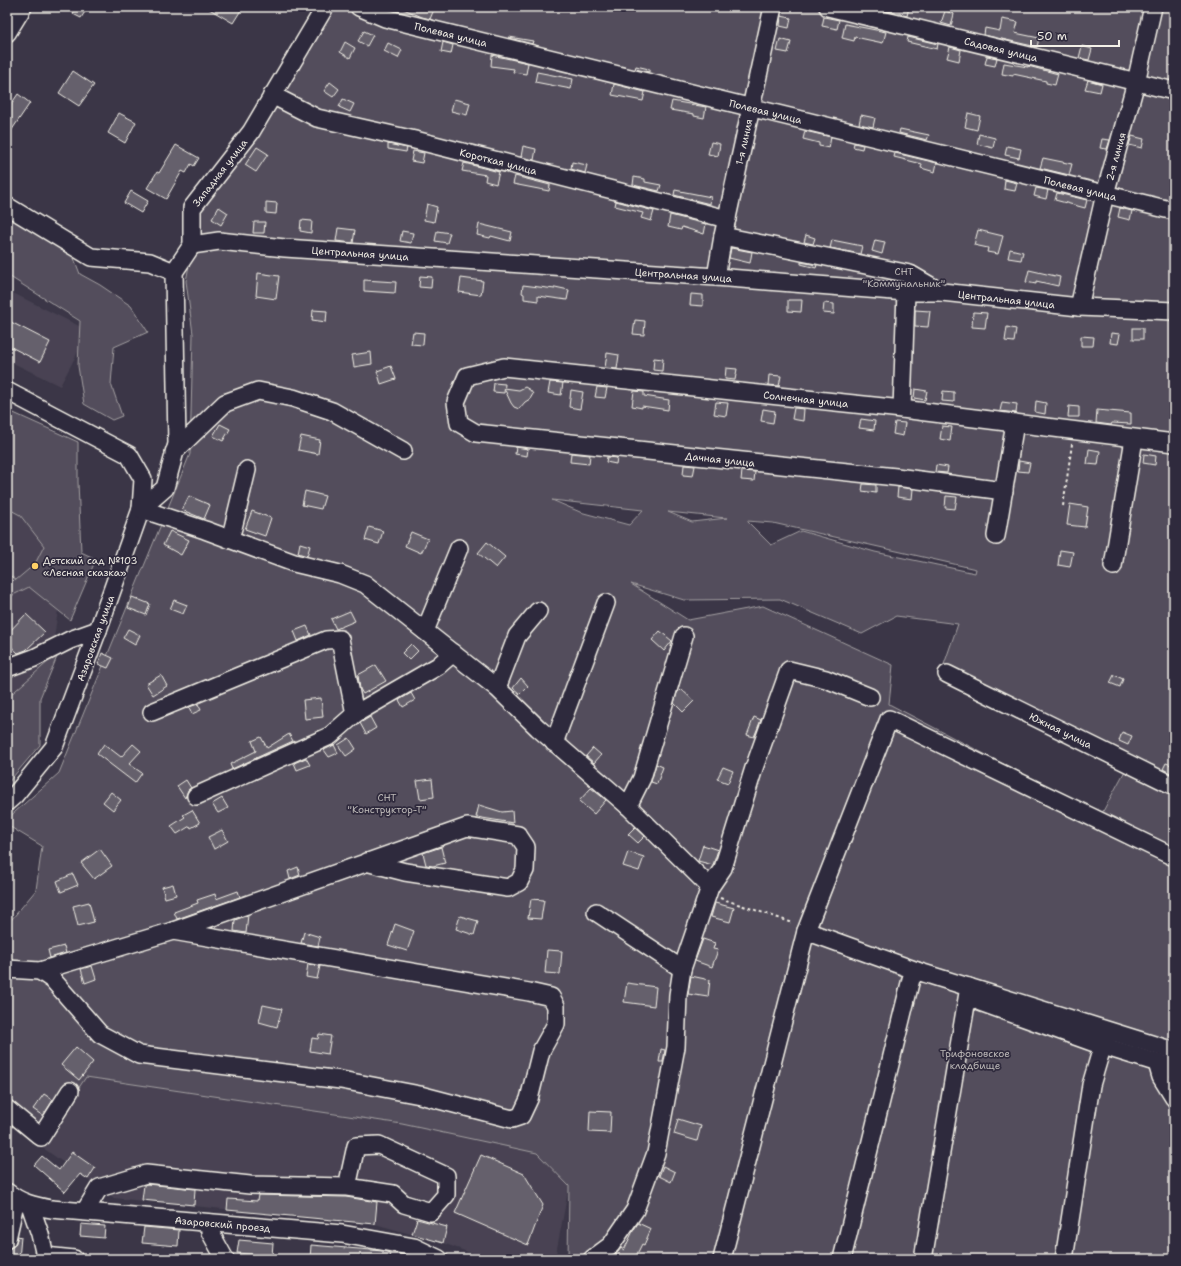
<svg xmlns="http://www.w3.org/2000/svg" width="1181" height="1266" viewBox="0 0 1181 1266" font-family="'Shantell Sans',sans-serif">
  <rect width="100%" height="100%" fill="#3b3647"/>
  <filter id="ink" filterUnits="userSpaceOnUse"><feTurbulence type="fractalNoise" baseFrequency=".025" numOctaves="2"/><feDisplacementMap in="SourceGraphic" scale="8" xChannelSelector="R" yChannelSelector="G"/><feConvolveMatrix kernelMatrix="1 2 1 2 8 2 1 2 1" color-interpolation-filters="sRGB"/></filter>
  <g filter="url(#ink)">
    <!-- built -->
    <g fill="#484352">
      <path d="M7 290 89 331 60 386 7 360Z"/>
      <path d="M7 452 76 482 50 667 7 708Z"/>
      <path d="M85 1077 402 1124 538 1153 569 1186 555 1259H487L443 1243 375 1224 114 1198 40 1146Z"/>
    </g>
    <!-- green -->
    <g fill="#534e5c" stroke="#a4a0a2" fill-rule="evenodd">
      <path d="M335 7H1174V1259H568L569 1186 537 1153 402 1124 86 1077 40 1146 7 1116V925L36 890 42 846 7 825V819L59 773 190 454 193 334 186 281 200 210ZM552 500 643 510 629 525 580 512ZM668 512 726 518H727L692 522ZM747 521 773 523 976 569 975 573 875 552 801 531 771 545ZM631 584 684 600 780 599 862 634 896 616 958 624 939 679 1064 738 1126 769 1101 815 889 704 893 665 763 606 688 620Z"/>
      <path d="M7 213 72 253 80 274 100 285 131 306 148 332 114 347 111 384 122 416 112 420 84 404 78 366 80 321 7 275Z"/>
      <path d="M7 410 78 442V482L81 552 96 559 70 620 29 587 7 598V573L16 580 35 564 44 546 20 515 7 508Z"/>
      <path d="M59 652 40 698V745L7 784V698Z"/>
    </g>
    <!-- building -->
    <g fill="#65616c" stroke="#f4f1e8">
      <path d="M76 7H88L81 18 73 14Z"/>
      <path d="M206 7H243L233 23Z"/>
      <path d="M399 7H435L430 19 422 17Z"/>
      <path d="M880 7H909L907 16 880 9Z"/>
      <path d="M945 11 954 14 951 26 941 23Z"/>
      <path d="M781 16 791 18 789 28 780 26Z"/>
      <path d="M824 17 839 20 837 29 822 26Z"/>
      <path d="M1002 19 1018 22 1015 33 1039 38 1037 47 984 35 985 28 1000 31Z"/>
      <path d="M845 24 886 32 883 43 855 37 854 41 842 38Z"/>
      <path d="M364 31 373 35 367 46 358 41Z"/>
      <path d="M509 37 533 41 532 44 509 38Z"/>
      <path d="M908 37 938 44 937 49 907 42Z"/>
      <path d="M780 39 791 42 788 53 777 51Z"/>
      <path d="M345 42 355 48 350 58 340 52Z"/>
      <path d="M443 42 453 45 451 54 441 52Z"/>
      <path d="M388 43 402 50 398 58 384 51Z"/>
      <path d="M1082 46 1092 49 1089 60 1079 58Z"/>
      <path d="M950 47 961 50 959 61 947 58Z"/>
      <path d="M492 55 528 63 526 74 513 72 514 69 491 66Z"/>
      <path d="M987 56 997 58 995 66 985 64Z"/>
      <path d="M1004 63 1028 67V66L1058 74 1055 85 1046 83V81L1013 74V76L1002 74Z"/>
      <path d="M636 66 649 69V72L635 69Z"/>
      <path d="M73 71 94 85 79 106 59 93Z"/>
      <path d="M537 72 573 79 571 89 535 82Z"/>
      <path d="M1088 80 1102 84 1100 92 1085 89Z"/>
      <path d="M330 82 339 89 333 97 324 91Z"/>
      <path d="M614 84 645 92 643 101 612 95Z"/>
      <path d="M18 94 30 103 7 137V110Z"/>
      <path d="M343 99 354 104 350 112 339 107Z"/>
      <path d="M454 99 470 103 467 115 451 111Z"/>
      <path d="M672 101 706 107 704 118 694 116V114L670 110Z"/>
      <path d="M119 113 136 122 125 143 108 133Z"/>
      <path d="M968 113 980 116 977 130 965 127Z"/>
      <path d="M861 115 875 118 873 127 859 124Z"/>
      <path d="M900 129 929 135 927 140 899 133Z"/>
      <path d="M805 131 831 137 829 148 819 146V143L803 139Z"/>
      <path d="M979 134 995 138 993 148 977 144Z"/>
      <path d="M1132 136 1144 139 1142 148 1129 145Z"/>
      <path d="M1102 139 1110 140 1107 149 1100 148Z"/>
      <path d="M711 142 720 144 718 156 708 154Z"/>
      <path d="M854 143 863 145 862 149 853 147Z"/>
      <path d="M388 144 407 148 406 152 388 149Z"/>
      <path d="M176 145 199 158 194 166 191 164 186 173 182 171 166 199 147 188 157 172 159 173Z"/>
      <path d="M523 146 536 149 534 160 521 157Z"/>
      <path d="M1007 146 1021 149 1019 158 1005 155Z"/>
      <path d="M257 147 268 154 256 172 245 165Z"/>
      <path d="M413 151 424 153 422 163 411 161Z"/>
      <path d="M895 153 937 163 935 172 921 168 922 164 894 157Z"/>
      <path d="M1043 158 1072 164 1069 175 1040 168Z"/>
      <path d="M572 162 587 165 585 173 571 169Z"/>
      <path d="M464 163 499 172 496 184 485 181 486 175 462 171Z"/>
      <path d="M515 176 550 185 549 191 513 184Z"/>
      <path d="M634 177 645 179V182L661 185 659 191 633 185Z"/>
      <path d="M1005 180 1017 183 1015 191 1004 189Z"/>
      <path d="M1036 188 1048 190 1046 199 1034 196Z"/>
      <path d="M675 190 711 197 710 204 674 195Z"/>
      <path d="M131 191 148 201 141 213 124 203Z"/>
      <path d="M1057 193 1087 200 1085 208 1055 200Z"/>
      <path d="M616 201 654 211 651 221 641 218 643 213 615 206Z"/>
      <path d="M266 202 277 203 276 214 266 213Z"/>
      <path d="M427 204 437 207 434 222 424 220Z"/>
      <path d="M219 207 228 213 221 225 212 219Z"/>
      <path d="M1120 208 1132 211 1130 220 1118 217Z"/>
      <path d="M670 215 706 224 704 234 682 227 681 230 668 227Z"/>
      <path d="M301 220 312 221 311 233 300 231Z"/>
      <path d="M254 222H265L264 233H253Z"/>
      <path d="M479 224 512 232 510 241 491 236 490 238 477 235Z"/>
      <path d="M338 228 355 230 353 243 336 241Z"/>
      <path d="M978 230 1003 236 998 254 987 252 988 248 974 245Z"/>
      <path d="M402 231 413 233 411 243 400 241Z"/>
      <path d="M437 231 450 233 447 243 435 241Z"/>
      <path d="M806 235 815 238 813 244 804 242Z"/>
      <path d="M832 240 862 246 860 254 830 248Z"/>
      <path d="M875 240 885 242 882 254 872 251Z"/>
      <path d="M731 248 752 252 750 263 729 258Z"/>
      <path d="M1010 249 1023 252 1021 260 1008 258Z"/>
      <path d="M801 262 817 265 816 268 801 264Z"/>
      <path d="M1029 270 1060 277 1058 286 1036 281V284L1026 282Z"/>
      <path d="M258 273 279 276 276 299 256 296Z"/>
      <path d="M420 276 432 277 431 288 419 287Z"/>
      <path d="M461 278 483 281 481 295 459 292Z"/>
      <path d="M364 280 396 282 395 293 364 291Z"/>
      <path d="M523 285 555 289V287L569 290 567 300 538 296V301L524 299V294L522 293Z"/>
      <path d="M691 294 703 295V306L690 305Z"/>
      <path d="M788 300H802L801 312 788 311Z"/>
      <path d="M824 303 834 304V314L823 313Z"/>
      <path d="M313 310 327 311 326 322 312 320Z"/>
      <path d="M915 310 930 311 928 327 915 326Z"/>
      <path d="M973 312 987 313 985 328 972 327Z"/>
      <path d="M7 320 50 342 40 362 7 345Z"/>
      <path d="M635 320 645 321 644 335 633 334Z"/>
      <path d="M1007 327 1016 329 1014 342 1005 341Z"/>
      <rect x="1133" y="328" width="10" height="11"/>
      <path d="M413 332 424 333 423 345 411 344Z"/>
      <path d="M1111 333 1120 334 1118 344 1110 343Z"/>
      <path d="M1081 336 1094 337 1093 346H1081Z"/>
      <path d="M371 352 372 364 354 367 352 355Z"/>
      <path d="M607 353 619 355 617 369 605 368Z"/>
      <path d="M654 358 663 359 662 371 653 370Z"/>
      <path d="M391 366 396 379 381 384 377 371Z"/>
      <path d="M726 368 737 369 735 380 725 379Z"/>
      <path d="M769 375 781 376 779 386 768 385Z"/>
      <path d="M550 382 563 383 561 395 548 393Z"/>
      <path d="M494 383 505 384 504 393 493 392Z"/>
      <path d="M525 387 530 390 533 394 530 399 525 402 519 409 514 407 511 403 504 388 519 390Z"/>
      <path d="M597 387 607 388 605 398 595 397Z"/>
      <path d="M915 389 927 391 925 400 914 398Z"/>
      <path d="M571 390 583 392 580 409 569 407Z"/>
      <path d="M634 391 644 392V396L669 400 668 410 642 406V408L632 406Z"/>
      <path d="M943 391 954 392V402L942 401Z"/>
      <path d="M1036 401 1046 403 1045 414 1035 412Z"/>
      <path d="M716 402 728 403 726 416 714 414Z"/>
      <path d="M1002 402 1017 404 1016 413 1000 411Z"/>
      <path d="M1069 406 1079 407V417H1068Z"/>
      <path d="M794 408 804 409 803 421 792 419Z"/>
      <path d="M763 409 775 411 773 423 761 421Z"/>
      <path d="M1097 410 1131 413V424L1112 423 1111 425 1096 423Z"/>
      <path d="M861 419 875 421 874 430 859 428Z"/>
      <path d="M895 422 905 423 903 436 893 434Z"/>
      <path d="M220 424 230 429 223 441 213 436Z"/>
      <path d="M942 426 952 427 950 441 940 439Z"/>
      <path d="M301 436 320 440 318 454 298 450Z"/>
      <path d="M516 447 528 449 527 456 515 454Z"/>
      <path d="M1089 449 1100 451 1098 465 1087 464Z"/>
      <path d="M571 453 590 455 589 464 570 462Z"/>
      <path d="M1144 454 1156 456 1155 465 1143 463Z"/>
      <path d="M607 457 617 458 616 464 606 462Z"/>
      <path d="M1019 461 1030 463 1028 472 1018 471Z"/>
      <path d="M684 465 695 466 693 476 683 475Z"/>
      <path d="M936 465 948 467 947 473 935 472Z"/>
      <path d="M742 471 755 472 754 481 741 480Z"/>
      <path d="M863 484 876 485V493L862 491Z"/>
      <path d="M898 487 913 489 912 499 897 497Z"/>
      <path d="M305 491 325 496 321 509 302 505Z"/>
      <path d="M189 496 210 505 204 519 182 510Z"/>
      <path d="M946 496 957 497 955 509 945 508Z"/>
      <path d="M1070 504 1088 507 1085 527 1067 525Z"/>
      <path d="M252 511 271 518 265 536 245 529Z"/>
      <path d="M369 527 383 531 379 544 365 540Z"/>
      <path d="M170 531 189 540 181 555 163 545Z"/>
      <path d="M411 532 428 539 421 553 405 546Z"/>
      <path d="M487 542 505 557 496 568 478 553Z"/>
      <path d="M300 543 310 546 307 556 298 553Z"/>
      <path d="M1060 550 1073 552 1070 567 1058 565Z"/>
      <path d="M132 597 150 604 146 615 128 608Z"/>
      <path d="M174 600 187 605 183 614 170 609Z"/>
      <path d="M350 611 355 621 336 629 331 619Z"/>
      <path d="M26 614 45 632 26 650 18 653 7 643V634Z"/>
      <path d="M307 626 311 635 298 641 294 631Z"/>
      <path d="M128 629 140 635 135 645 123 638Z"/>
      <path d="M660 631 672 641 664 651 652 640Z"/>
      <path d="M411 644 418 651 409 660 402 653Z"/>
      <path d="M102 653 113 658 108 668 98 664Z"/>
      <path d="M376 665 386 681 363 694 360 689 358 675Z"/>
      <path d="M161 675 167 686 153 695 146 684Z"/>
      <path d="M1114 675 1123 679 1120 687 1110 683Z"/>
      <path d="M521 678 528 686 520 694 513 688Z"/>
      <path d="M681 689 694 701 683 712 674 703 677 693Z"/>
      <path d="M411 693 415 700 403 707 399 700Z"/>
      <path d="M321 698 323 717 305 719 303 700Z"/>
      <path d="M198 704 201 710 192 714 189 707Z"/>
      <path d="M370 717 376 728 366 734 360 723Z"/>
      <path d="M754 717 761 720 754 737 747 735Z"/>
      <path d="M1122 732 1132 736 1128 745 1119 741Z"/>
      <path d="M289 734 293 741 232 769 230 764 256 751 252 741 261 737 267 748Z"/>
      <path d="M349 738 356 749 346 756 338 745Z"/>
      <path d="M104 744 121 757 133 744 141 751 129 764 142 773 135 783 97 754Z"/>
      <path d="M334 745 338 753 329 757 324 750Z"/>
      <path d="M593 748 601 755 594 763 586 756Z"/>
      <path d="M306 758 310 765 297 770 294 763Z"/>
      <path d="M1166 763 1174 766 1172 774 1163 769Z"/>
      <path d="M656 764 663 767 657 784 651 782Z"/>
      <path d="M723 767 733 771 728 783 717 779Z"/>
      <path d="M432 779 434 797 420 799 417 781Z"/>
      <path d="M186 780 191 788 188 790 185 798 177 786Z"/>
      <path d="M591 788 606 800 594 814 579 801Z"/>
      <path d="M111 792 121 800 113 810 103 802Z"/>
      <path d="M222 798 228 808 218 813 212 804Z"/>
      <path d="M479 805 502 812 512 811 513 823 476 817Z"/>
      <path d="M192 810 200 823 191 828 190 826 177 834 171 826 185 817 183 815Z"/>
      <path d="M635 827 645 836 638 843 628 834Z"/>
      <path d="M222 830 228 841 214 849 208 837Z"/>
      <path d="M703 845 718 850 713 865 698 861Z"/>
      <path d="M441 847 445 863 433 866 426 865 423 853Z"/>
      <path d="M100 849 112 866 94 879 81 863Z"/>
      <path d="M628 852 644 857 639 871 623 866Z"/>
      <path d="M298 867 300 875 290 879 288 871Z"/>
      <path d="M73 874 78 885 61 892 57 881Z"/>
      <path d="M173 884 176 895 165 898 162 887Z"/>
      <path d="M238 891 240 897 177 919 174 912 198 903 197 900 215 894 216 899Z"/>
      <path d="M531 899 544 900 541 919 528 918Z"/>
      <path d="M89 902 94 922 78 926 73 906Z"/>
      <path d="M715 903 734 908 730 922 711 917Z"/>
      <path d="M248 915 246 933 234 931 235 920Z"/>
      <path d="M460 916 478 921 474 935 456 929Z"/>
      <path d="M395 924 414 931 407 951 388 945Z"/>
      <path d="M304 932 320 937 318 946 301 943Z"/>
      <path d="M703 939 715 943 713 949 718 950 712 967 695 961Z"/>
      <path d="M64 946 66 953 50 958 48 950Z"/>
      <path d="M547 950 562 951 560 974 545 973Z"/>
      <path d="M308 964 320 966 317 979 306 977Z"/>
      <path d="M92 966 96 979 85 983 81 969Z"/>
      <path d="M691 976 710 980 708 997 688 994Z"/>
      <path d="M627 983 656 987 654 1006 624 1002Z"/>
      <path d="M263 1005 282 1009 277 1027 259 1022Z"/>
      <path d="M319 1034 331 1036 328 1054 310 1051 312 1038 318 1039Z"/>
      <path d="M76 1047 93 1062 79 1080 61 1065Z"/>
      <path d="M661 1049 665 1050 663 1062H659Z"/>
      <path d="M44 1094 53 1100 43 1116 33 1109Z"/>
      <path d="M590 1111 611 1112 610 1133 589 1132Z"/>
      <path d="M678 1119 701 1126 697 1141 674 1134Z"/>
      <path d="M72 1152 95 1168 88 1179 80 1174 65 1192 34 1165 42 1156 59 1170Z"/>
      <path d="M481 1155 524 1174 543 1205 528 1245 455 1213Z"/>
      <path d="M663 1166 675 1172 671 1182 659 1176Z"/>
      <path d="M147 1184 195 1189 194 1205 142 1200 144 1185Z"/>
      <path d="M258 1195 346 1197 377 1202 375 1224 227 1210 228 1199 257 1201Z"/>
      <path d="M417 1219 447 1227 443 1243 412 1234Z"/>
      <path d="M638 1223 651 1229 644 1245 642 1244 636 1256 643 1259H612L621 1248 624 1250 633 1231Z"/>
      <path d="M81 1224 105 1226 104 1238 80 1236Z"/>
      <path d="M144 1227 179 1230 178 1246 142 1243Z"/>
      <path d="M18 1236 21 1237 19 1259H8L9 1249 15 1245Z"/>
      <path d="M239 1240 273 1243 272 1256 237 1253Z"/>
      <path d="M311 1245 383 1251 390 1253 389 1259H310Z"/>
    </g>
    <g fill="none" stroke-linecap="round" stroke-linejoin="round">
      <!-- minor casing -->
      <g stroke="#f4f1e8" stroke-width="20">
        <g id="minor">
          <path id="s1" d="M359 7 385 18 1174 211"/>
          <path id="s2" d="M828 7 1174 91"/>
          <path d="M7 33 23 7"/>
          <path id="s3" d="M272 95 317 118 415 140 727 219"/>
          <path d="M7 206 91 257 150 262 174 272"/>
          <path d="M723 236 910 274 941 292"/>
          <path id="s4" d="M192 245 219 241 285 248 716 277 906 292H942L1079 307 1174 311"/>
          <path id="s5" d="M716 277 723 236 773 7"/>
          <path id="s6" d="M1079 307 1105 194 1136 82 1153 7"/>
          <path d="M7 391 129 455 143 479 141 509 98 630 54 747 15 795 7 802"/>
          <path d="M902 409 906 292"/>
          <path d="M174 452 225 403 258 391 293 398 332 411 403 451"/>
          <path id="s7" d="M1004 491 896 477 476 433 459 423 456 402 467 376 504 367 902 409 1174 443"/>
          <path d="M141 509 205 530 294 563 340 574 365 584 497 688 538 728 628 806 710 887"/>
          <path id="s8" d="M141 509 165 488 177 444 174 272 192 245V208L251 132 325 7"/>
          <path d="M996 536 1015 423"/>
          <path d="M229 539 233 528 247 470"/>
          <path d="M1113 566 1134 439"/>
          <path d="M425 631 459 548"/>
          <path d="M7 668 34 658 70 640 98 630"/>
          <path id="s9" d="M947 674 1174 786"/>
          <path d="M497 688 517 636 538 611"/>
          <path d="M152 712 326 640 340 639 355 714"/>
          <path d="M554 743 606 603"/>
          <path d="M196 796 330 736 355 714 438 666 453 653"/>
          <path d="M628 806 642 778 684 636"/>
          <path d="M596 912 682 969"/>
          <path d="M806 931 917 971 1174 1051"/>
          <path d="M7 969 40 971 173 931"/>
          <path d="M40 971 53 980 100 1034 139 1055 341 1080 420 1095 512 1119 521 1116 529 1099 541 1051 556 1024V1006L551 997 529 992 173 931 467 827 518 835 526 847 525 870 519 882 508 888 405 872 366 862"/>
          <path d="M980 1002 1103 1046 1174 1068"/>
          <path d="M1157 1063 1161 1077 1174 1098"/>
          <path d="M7 1109 41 1137 70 1091"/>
          <path id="s10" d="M7 1192C21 1203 34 1206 51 1209L342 1234 414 1247 439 1259"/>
          <path d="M30 1205 40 1234 45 1256 74 1259"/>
          <path d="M85 1211 99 1188 146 1174 250 1185 347 1187 356 1146 379 1145 446 1176V1195L431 1212 404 1204 393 1194 347 1187"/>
          <path d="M210 1223V1232L225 1259"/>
          <path d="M7 1239 16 1199"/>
          <path d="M592 1259 611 1245 635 1210 656 1153 676 1047 678 995 682 969 710 887 723 868 754 768 789 670 826 679 870 697"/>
          <path d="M722 1259 806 931 889 719 1174 857"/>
          <path d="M842 1259 911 979 917 971"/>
          <path d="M923 1259 969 987"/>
          <path d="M1064 1259 1091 1085 1106 1034"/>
        </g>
      </g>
      <!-- path -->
      <g stroke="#f4f1e8" stroke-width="2" stroke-dasharray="3 3" stroke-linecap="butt">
        <path d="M1063 506 1072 444"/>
        <path d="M720 898 793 923"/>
      </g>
      <!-- minor -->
      <use href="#minor" stroke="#2f2a3d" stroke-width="17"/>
    </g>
  </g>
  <!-- markers -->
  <circle fill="#ffd166" stroke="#2f2a3d" stroke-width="1.5" cx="35" cy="566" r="4"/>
  <g text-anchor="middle" stroke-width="3.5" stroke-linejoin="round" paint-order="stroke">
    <!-- street labels -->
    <g font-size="10" fill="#f4f1e8" stroke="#2f2a3d">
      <text dy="4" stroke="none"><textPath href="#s1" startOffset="96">Полевая улица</textPath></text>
      <text dy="4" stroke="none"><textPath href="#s2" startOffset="178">Садовая улица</textPath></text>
      <text dy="4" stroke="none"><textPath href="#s1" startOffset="420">Полевая улица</textPath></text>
      <text dy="4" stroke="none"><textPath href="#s5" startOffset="138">1-я линия</textPath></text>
      <text dy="4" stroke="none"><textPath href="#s6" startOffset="155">2-я линия</textPath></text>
      <text dy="4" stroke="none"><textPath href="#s3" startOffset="237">Короткая улица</textPath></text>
      <text dy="4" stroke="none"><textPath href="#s8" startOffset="364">Западная улица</textPath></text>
      <text dy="4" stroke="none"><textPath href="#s1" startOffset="744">Полевая улица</textPath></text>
      <text dy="4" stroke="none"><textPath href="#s4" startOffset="169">Центральная улица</textPath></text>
      <text dy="4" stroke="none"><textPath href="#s4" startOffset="493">Центральная улица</textPath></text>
      <text dy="4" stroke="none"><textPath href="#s4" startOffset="817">Центральная улица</textPath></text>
      <text dy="4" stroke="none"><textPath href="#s7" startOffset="942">Солнечная улица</textPath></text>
      <text transform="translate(720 459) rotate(6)" y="4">Дачная улица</text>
      <text transform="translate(95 638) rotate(-70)" y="4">Азаровская улица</text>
      <text dy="4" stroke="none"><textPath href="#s9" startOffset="127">Южная улица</textPath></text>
      <text dy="4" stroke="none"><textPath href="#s10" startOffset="220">Азаровский проезд</textPath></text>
    </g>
    <!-- park labels -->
    <g font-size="10" fill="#bcb8b7" stroke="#2f2a3d">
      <text x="904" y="275">СНТ<tspan x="904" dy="12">"Коммунальник"</tspan></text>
      <text x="387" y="801">СНТ<tspan x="387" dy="12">"Конструктор-Т"</tspan></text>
      <text x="975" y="1057">Трифоновское<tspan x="975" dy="12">кладбище</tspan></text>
    </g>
    <!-- poi labels -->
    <g font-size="10" fill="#f4f1e8" stroke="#2f2a3d" text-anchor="start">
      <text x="43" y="564">Детский сад №103<tspan x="43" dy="12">«Лесная сказка»</tspan></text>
    </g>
  </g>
  <!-- margin -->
  <rect width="1181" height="1266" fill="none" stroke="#2f2a3d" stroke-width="24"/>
  <rect x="12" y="12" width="1157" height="1242" fill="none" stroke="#f4f1e8" stroke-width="1.5" filter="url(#ink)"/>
  <!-- scale -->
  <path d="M1031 40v6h88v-6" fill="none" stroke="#f4f1e8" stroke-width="2"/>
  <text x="1037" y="40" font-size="12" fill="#f4f1e8" stroke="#2f2a3d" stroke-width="3" paint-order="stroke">50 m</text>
</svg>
